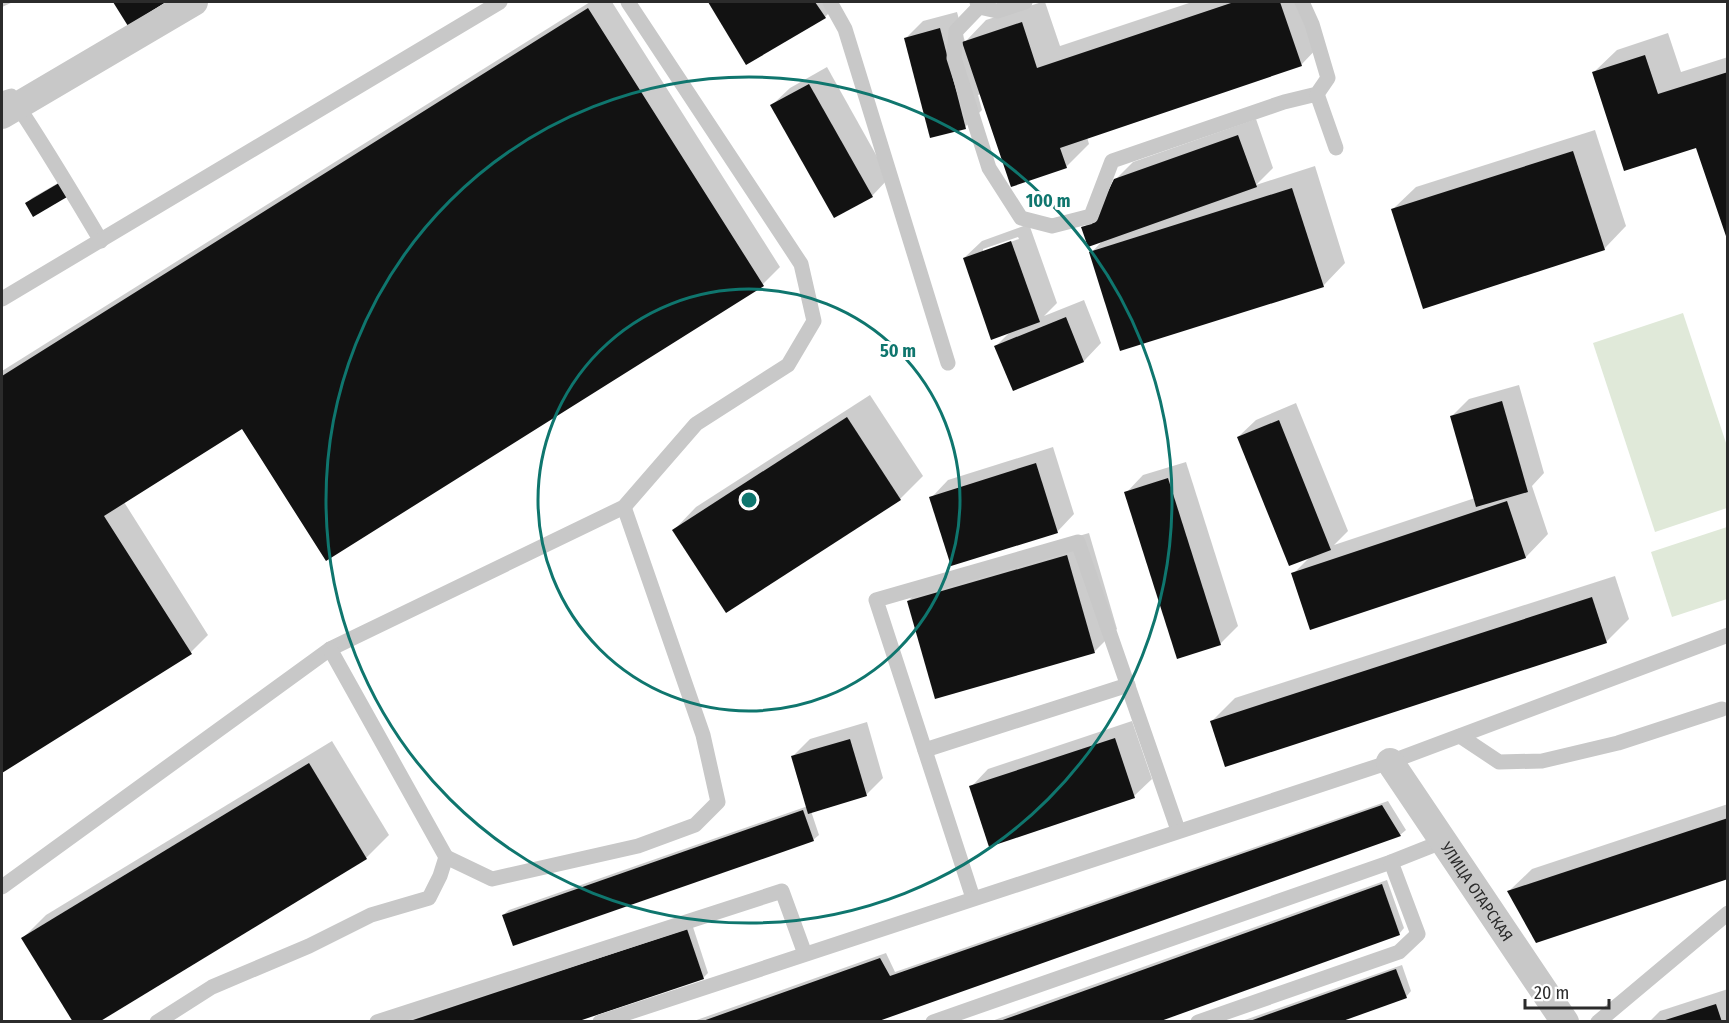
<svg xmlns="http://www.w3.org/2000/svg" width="1729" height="1023" viewBox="0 0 1729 1023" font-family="'Fira Sans Condensed',sans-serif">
  <rect width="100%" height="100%" fill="#fff"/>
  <!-- green -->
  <g fill="#e0e9d9">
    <path d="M1683 313 1727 446V508L1655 532 1593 343Z"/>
    <path d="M1727 527V599L1672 617 1651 552Z"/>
  </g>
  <!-- shadow -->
  <g fill="#0003" fill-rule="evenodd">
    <path d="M2 2H13L2 7Z"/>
    <path d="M114 2H163L128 23Z"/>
    <path d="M590 2H612L780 267 763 284 243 427 124 502 208 635 191 652 2 771V371Z"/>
    <path d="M710 2H840L825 17 747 63Z"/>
    <path d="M1042 2H1045L1060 46 1192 2H1310L1323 42 1301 65 1087 137 1089 144 1066 167 981 94 978 95 982 110 965 127 906 38 923 21 957 12 965 42 986 20Z"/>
    <path d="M1668 33 1681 72 1728 57V239L1697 146 1594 72 1617 50Z"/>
    <path d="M827 67 889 178 872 196 772 105 790 88Z"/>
    <path d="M1256 119 1273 168 1256 185 1315 166 1345 263 1323 286 1091 253 1104 239 1083 228 1100 211 1115 180 1133 162Z"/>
    <path d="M1595 130 1626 226 1604 249 1393 209 1416 187Z"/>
    <path d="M65 179 34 215 27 203 32 198Z"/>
    <path d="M1029 224 1057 303 1044 316 1084 300 1101 343 1084 361 996 346 1011 331 964 258 982 241ZM1018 237 1019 239 983 252V249Z"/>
    <path d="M1519 385 1544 473 1532 486 1548 534 1526 557 1311 628 1293 574 1310 557 1238 437 1256 420 1296 403 1348 531 1334 545 1475 498 1452 416 1469 399Z"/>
    <path d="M870 395 923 476 900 499 674 530 696 507Z"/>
    <path d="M1053 447 1074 514 1057 532 931 498 948 480Z"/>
    <path d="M1186 462 1238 626 1220 644 1126 493 1143 475Z"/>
    <path d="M1089 533 1117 629 1095 651 936 697 908 601 931 579Z"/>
    <path d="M1615 576 1629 619 1606 642 1212 721 1235 698Z"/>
    <path d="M1132 721 1152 779 1134 796 971 787 988 769Z"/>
    <path d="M867 722 883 778 866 795 811 811 819 835 813 840 503 915 509 910 808 806 793 756 810 739Z"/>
    <path d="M332 741 389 835 366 858 97 1022 23 938 46 915Z"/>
    <path d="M1388 801 1406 830 1400 835 871 1022H691L886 953 895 972Z"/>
    <path d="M1728 804V877L1509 891 1532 869Z"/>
    <path d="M1387 880 1404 928 1399 934 1153 1022H989Z"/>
    <path d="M692 924 708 973 703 978 572 1022H398Z"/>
    <path d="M1402 965 1411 991 1406 997 1335 1022H1239Z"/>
    <path d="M1728 989V1022H1649L1660 1011Z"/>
  </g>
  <!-- building -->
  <g fill="#121212">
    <path d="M113 2H166L128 26Z"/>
    <path d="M708 2H815L826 18 746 65Z"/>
    <path d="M1234 2H1280L1302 66 1060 148 1067 168 1011 187 962 42 1022 22 1037 68Z"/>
    <path d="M588 8 764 286 326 561 242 429 104 516 192 654 2 773V376Z"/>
    <path d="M940 28 966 129 930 138 904 38Z"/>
    <path d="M1645 55 1658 94 1728 72V242L1696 148 1624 171 1592 72Z"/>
    <path d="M809 84 873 197 834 218 770 105Z"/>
    <path d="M1238 135 1257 187 1088 247 1081 227 1092 224 1114 179Z"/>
    <path d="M1573 151 1605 250 1423 309 1391 209Z"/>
    <path d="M59 183 67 197 33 217 25 203Z"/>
    <path d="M1292 188 1324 287 1120 351 1089 252Z"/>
    <path d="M1011 241 1040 322 991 340 963 258Z"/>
    <path d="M1066 317 1084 362 1013 391 994 346Z"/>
    <path d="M1502 401 1528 492 1476 507 1450 416Z"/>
    <path d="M847 417 901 500 726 613 672 530Z"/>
    <path d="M1279 420 1331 550 1289 566 1237 437Z"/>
    <path d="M1036 463 1058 533 951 566 929 497Z"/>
    <path d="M1168 478 1221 645 1177 659 1124 492Z"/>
    <path d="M1507 501 1526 558 1310 630 1291 573Z"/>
    <path d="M1067 555 1095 653 935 699 907 601Z"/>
    <path d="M1592 597 1607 643 1225 767 1210 721Z"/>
    <path d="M1115 738 1135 798 989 847 969 786Z"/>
    <path d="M850 739 867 796 808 814 791 756Z"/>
    <path d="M309 763 367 859 99 1022H73L21 938Z"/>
    <path d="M1382 805 1401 836 876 1022H700L880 958 890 976Z"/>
    <path d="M803 810 814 841 513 946 502 915Z"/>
    <path d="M1728 818V879L1536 943 1507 891Z"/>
    <path d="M1382 884 1400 935 1158 1022H997Z"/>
    <path d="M687 929 704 979 576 1022H407Z"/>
    <path d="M1396 969 1407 998 1340 1022H1247Z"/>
    <path d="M1716 1004 1722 1022H1662V1021Z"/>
  </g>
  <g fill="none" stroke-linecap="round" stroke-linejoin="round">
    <!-- service -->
    <g stroke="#c8c8c8" stroke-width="15">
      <path d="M830 2 845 29 948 363"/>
      <path d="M977 2 979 7 997 11 1025 2"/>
      <path d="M979 7 956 31 954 58 989 168 1021 218 1052 226 1091 216 1112 161 1284 102 1317 94 1328 78 1312 24 1302 2"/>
      <path d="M1317 94 1336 148"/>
      <path d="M2 99 11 96C43 143 72 192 101 241"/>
      <path d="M2 299 500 2"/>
      <path d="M1460 736 1499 762 1542 761 1618 743 1722 709"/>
      <path d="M925 750 1128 685"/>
      <path d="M446 857 492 879 638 846 695 825 718 802 703 735 624 507"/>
      <path d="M2 887 330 649 624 507 696 424 788 365 814 321 801 264 628 2"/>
      <path d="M973 898 876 600 1078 542 1178 830"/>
      <path d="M157 1022 212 987 309 946 371 915 429 898 440 876 446 857 330 649"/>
      <path d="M377 1022 782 891 805 954"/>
      <path d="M600 1022 1390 762 1728 635"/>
      <path d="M933 1022 1391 862 1444 841"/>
      <path d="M1198 1022 1399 952 1418 934 1391 862"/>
      <path d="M1598 1022 1728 913"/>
    </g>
    <!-- minor -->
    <g stroke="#c8c8c8" stroke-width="28">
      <path d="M2 115 194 2"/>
      <path id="s1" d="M1390 762 1565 1022"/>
    </g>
  </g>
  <!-- distance rings -->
  <g fill="none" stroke="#0f766e" stroke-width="3">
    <circle cx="749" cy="500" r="211"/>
    <circle cx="749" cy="500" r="423"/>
  </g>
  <g text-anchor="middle" stroke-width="6" stroke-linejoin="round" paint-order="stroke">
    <!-- street labels -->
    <g font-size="16" fill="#2b2b2b" stroke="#fff">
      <text dy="6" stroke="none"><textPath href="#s1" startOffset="156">УЛИЦА ОТАРСКАЯ</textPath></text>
    </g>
  </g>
  <circle cx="749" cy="500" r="9" fill="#0f766e" stroke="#fff" stroke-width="3"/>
  <g font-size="18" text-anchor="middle" font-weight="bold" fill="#0f766e" stroke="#fff" stroke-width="6" stroke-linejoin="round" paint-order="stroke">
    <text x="1048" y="207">100 m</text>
    <text x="898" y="357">50 m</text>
  </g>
  <!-- border -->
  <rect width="1729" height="1023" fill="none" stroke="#2b2b2b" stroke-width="6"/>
  <!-- scale -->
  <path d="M1525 999v9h84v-9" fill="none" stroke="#2b2b2b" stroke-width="3"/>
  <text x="1534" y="999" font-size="18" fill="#2b2b2b" stroke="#ffffff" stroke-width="4.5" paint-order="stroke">20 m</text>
</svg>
